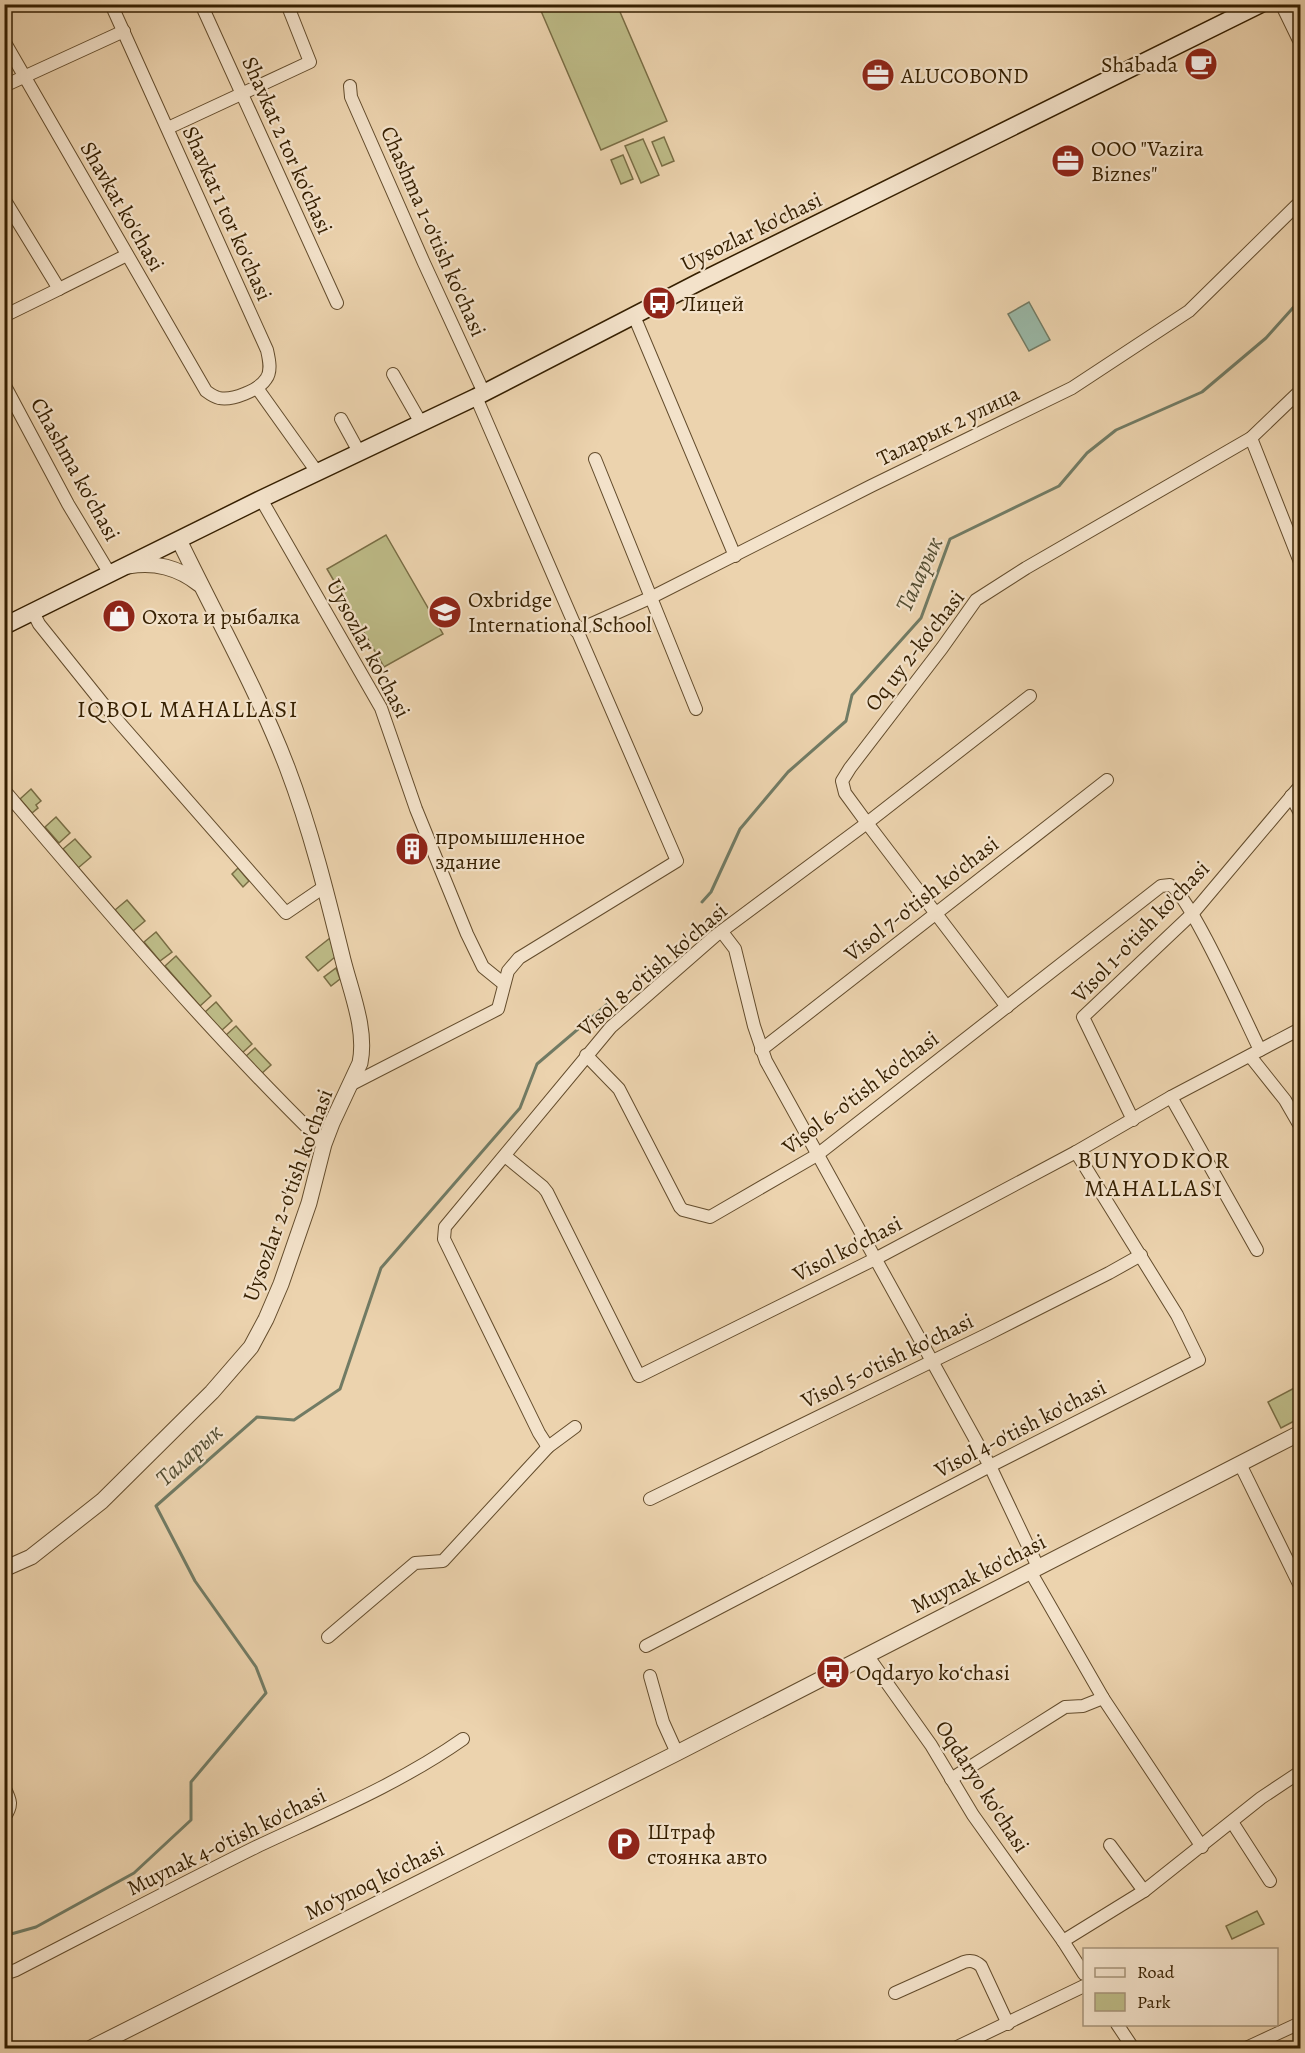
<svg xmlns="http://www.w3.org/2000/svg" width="1305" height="2053" viewBox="0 0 1305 2053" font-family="Alegreya,serif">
  <rect width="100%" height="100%" fill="#ecd3ae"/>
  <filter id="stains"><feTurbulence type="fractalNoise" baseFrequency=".00333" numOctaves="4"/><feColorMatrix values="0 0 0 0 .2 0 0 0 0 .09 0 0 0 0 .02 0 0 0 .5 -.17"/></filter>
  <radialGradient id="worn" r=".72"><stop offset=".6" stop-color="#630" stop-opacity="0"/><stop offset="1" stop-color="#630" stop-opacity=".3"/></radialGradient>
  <!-- green -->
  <g fill="#bdbb87" stroke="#796d44" stroke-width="1.5">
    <path d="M557 4 617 5 667 121 601 150 541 11Z"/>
    <path d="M664 137 674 161 662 166 652 142Z"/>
    <path d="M643 139 659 175 641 183 625 146Z"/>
    <path d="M623 155 633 179 621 184 611 160Z"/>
    <path d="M386 535 443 634 384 667 327 569Z"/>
    <path d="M31 789 41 801 36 805 38 808 32 813 20 799Z"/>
    <path d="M56 817 70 833 59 843 45 827Z"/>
    <path d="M75 839 91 857 78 868 63 849Z"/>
    <path d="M238 868 249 881 243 887 232 874Z"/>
    <path d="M127 900 145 921 133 931 115 910Z"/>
    <path d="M156 932 172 952 160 961 144 942Z"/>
    <path d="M330 938 335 957 318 971 306 957Z"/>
    <path d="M176 956 211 996 200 1006 165 966Z"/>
    <path d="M336 968 340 979 331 986 324 977Z"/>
    <path d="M216 1002 232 1021 221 1031 205 1012Z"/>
    <path d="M236 1026 252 1044 241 1054 225 1036Z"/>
    <path d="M255 1048 271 1065 260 1075 245 1057Z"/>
    <path d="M1300 1385V1418L1281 1428 1268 1402Z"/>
    <path d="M1257 1911 1264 1924 1232 1939 1226 1926Z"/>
  </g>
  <!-- water -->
  <path fill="#99b8a7" stroke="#717b64" stroke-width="1.5" d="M1029 302 1050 340 1029 351 1008 314Z"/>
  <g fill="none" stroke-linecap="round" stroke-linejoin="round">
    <!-- stream -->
    <g stroke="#717b64" stroke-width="3">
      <path d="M702 902 711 892 740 829 788 772 846 721 852 695 921 618 950 539 1059 486 1087 453 1116 430 1202 392 1266 338 1300 300"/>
      <path d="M4 1936 36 1927 134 1873 191 1820V1782L266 1693 256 1667 195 1581 156 1506 257 1417 294 1420 340 1389 381 1268 520 1108 537 1064 611 1001"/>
    </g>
    <!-- minor casing -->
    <g stroke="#634c2c" stroke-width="14">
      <g id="minor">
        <path d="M201 4 337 303"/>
        <path d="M4 41 206 391C210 394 214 397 219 398 232 401 259 390 266 379 272 371 269 359 267 350L111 4"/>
        <path d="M4 86 124 31"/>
        <path d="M350 86 351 97 424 263 484 393"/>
        <path d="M168 128 310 62 287 4"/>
        <path d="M4 199 59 289 4 316"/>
        <path d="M59 289 127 255"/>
        <path d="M634 316 735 556"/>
        <path d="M393 374 421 423"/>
        <path d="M4 384 68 504 110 574"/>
        <path d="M257 388 317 472"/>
        <path d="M341 419 359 452"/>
        <path d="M1251 438 1300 562"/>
        <path d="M595 459 696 709"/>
        <path d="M261 499 381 708 416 809 467 934 483 967 504 984"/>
        <path d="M33 612 39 624 104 705 286 913 324 887"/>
        <path d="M576 631 652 597 871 486 1072 388 1189 311 1300 202"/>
        <path d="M4 790C107 911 210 1033 324 1144"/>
        <path d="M1291 796 1300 813"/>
        <path d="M722 932 735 949 754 1026 766 1061 990 1466 1038 1567"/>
        <path d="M1007 1007 867 823 845 793 842 781 850 768 942 648 976 600 1026 568 1251 438 1300 391"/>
        <path d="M761 1050 1107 780"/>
        <path d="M586 1055 619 1089 680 1207 683 1210 710 1217 817 1155 1161 886 1170 885C1190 895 1246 1022 1260 1050"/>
        <path d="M1250 1056 1285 1100 1300 1126"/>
        <path d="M350 1085 498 1009 508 971 519 958 677 861 476 397"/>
        <path d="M1171 1097 1257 1250"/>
        <path d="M1133 1120 1083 1017 1193 913 1300 786"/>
        <path d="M505 1156 543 1187 547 1192 639 1376 875 1259 1076 1152 1171 1097 1300 1029"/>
        <path d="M548 1447 539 1433 444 1239 445 1227 611 1027 715 936 867 823 1030 696"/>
        <path d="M1240 1464 1300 1586"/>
        <path d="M650 1499 988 1334 1109 1273 1141 1255"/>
        <path d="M1030 1571 1103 1698 1202 1847"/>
        <path d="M328 1637 415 1563 443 1561 548 1447 575 1427"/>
        <path d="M646 1646 990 1466 1199 1360 1177 1315 1076 1152"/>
        <path d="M867 1655 931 1745 973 1815 1063 1941 1084 1974"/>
        <path d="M650 1676 663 1722 677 1753"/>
        <path d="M951 1779 1065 1707 1083 1706 1103 1698"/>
        <path d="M4 1787C11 1801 13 1805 4 1818"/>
        <path d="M1232 1822 1270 1881"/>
        <path d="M1110 1845 1144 1891"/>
        <path d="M1063 1941 1144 1891 1261 1798 1300 1772"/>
        <path d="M4 1974 16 1970C96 1929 175 1887 256 1847 326 1814 399 1784 463 1739"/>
        <path d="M895 1993 964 1962C971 1960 975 1961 981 1966L1008 2024"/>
        <path d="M1117 2024 1133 2048"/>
        <path d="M955 2048 1084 1986"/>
        <path d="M1246 2048 1300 2023"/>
      </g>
    </g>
    <!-- tertiary casing -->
    <g stroke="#634c2c" stroke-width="17">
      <g id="tertiary">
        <path d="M1283 4 1300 39"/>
        <path d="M129 566C154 561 179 568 199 584"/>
        <path d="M4 1569 31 1557 102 1501 212 1392 251 1347 266 1319 281 1284 309 1203 324 1144 332 1123 360 1063C367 1030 351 992 343 960 327 895 311 830 287 767 257 689 215 615 179 540"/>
        <path d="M91 2048 677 1753 1300 1433"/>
      </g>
    </g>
    <!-- secondary casing -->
    <g stroke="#351f00" stroke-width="19">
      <path id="secondary" d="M4 626 261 499 476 397 699 282 1261 4"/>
    </g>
    <!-- minor -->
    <use href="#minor" stroke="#f3e2ca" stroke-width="12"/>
    <!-- tertiary -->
    <use href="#tertiary" stroke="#f3e2ca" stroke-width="15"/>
    <!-- secondary -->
    <use href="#secondary" stroke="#f3e2ca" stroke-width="16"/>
  </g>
  <!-- icons -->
  <defs>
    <g id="cafe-disc" transform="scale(1.725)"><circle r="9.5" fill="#8f2418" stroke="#f3e2ca"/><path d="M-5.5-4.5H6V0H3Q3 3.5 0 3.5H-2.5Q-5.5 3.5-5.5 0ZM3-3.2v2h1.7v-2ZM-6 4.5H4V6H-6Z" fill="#fff"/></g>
    <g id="office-disc" transform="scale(1.725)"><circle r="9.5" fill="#8f2418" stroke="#f3e2ca"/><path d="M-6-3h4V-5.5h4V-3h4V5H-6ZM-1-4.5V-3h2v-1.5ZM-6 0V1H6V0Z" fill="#fff"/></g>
    <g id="bus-disc" transform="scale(1.725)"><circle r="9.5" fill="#8f2418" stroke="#f3e2ca"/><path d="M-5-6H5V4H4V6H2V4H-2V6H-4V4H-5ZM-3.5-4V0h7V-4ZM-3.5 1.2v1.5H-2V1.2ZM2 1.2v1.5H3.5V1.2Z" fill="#fff"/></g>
    <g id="school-disc" transform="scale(1.725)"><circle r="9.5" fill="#8f2418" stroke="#f3e2ca"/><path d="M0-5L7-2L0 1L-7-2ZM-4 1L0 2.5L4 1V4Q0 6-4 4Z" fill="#fff"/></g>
    <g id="shop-disc" transform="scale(1.725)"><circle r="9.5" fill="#8f2418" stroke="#f3e2ca"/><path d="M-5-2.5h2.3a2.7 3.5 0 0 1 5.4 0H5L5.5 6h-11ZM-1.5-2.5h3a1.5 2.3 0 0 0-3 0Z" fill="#fff"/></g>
    <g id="building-disc" transform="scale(1.725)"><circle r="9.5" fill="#8f2418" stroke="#f3e2ca"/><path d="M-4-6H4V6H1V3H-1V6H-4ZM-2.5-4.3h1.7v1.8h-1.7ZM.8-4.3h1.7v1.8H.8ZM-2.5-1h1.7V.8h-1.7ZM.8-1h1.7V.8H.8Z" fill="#fff"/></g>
    <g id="parking-disc" transform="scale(1.725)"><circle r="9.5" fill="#8f2418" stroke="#f3e2ca"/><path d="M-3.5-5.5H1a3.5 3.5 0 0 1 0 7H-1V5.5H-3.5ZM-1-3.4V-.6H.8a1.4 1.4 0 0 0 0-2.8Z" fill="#fff"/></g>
  </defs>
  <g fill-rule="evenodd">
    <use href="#cafe-disc" x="1201" y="64"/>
    <use href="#office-disc" x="878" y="75"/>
    <use href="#office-disc" x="1068" y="161"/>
    <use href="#bus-disc" x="659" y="303"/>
    <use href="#school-disc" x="445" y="612"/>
    <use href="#shop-disc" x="119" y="616"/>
    <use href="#building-disc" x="412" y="849"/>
    <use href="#bus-disc" x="833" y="1672"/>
    <use href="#parking-disc" x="624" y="1844"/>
  </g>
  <g text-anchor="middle" stroke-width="4.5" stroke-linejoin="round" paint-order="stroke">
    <!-- poi labels -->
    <g font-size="22" fill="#351f00" stroke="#f3e2ca" text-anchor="start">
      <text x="1178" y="72" text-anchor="end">Shabada</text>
      <text x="901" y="83">ALUCOBOND</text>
      <text x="1091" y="156">OOO "Vazira<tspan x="1091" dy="25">Biznes"</tspan></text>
      <text x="682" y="311">Лицей</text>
      <text x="468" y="607">Oxbridge<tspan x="468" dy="25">International School</tspan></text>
      <text x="142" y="624">Охота и рыбалка</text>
      <text x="435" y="844">промышленное<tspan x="435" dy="25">здание</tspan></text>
      <text x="856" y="1680">Oqdaryo koʻchasi</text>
      <text x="647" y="1839">Штраф<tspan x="647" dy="25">стоянка авто</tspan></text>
    </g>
    <!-- street labels -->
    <g font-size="22" fill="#351f00" stroke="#f3e2ca">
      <text transform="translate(288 145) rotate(66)" y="8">Shavkat 2 tor ko'chasi</text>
      <text transform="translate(123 206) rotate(60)" y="8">Shavkat ko'chasi</text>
      <text transform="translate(228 213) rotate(66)" y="8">Shavkat 1 tor ko'chasi</text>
      <text transform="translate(434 231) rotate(66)" y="8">Chashma 1-o'tish ko'chasi</text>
      <text transform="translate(751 231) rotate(-26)" y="8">Uysozlar ko'chasi</text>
      <text transform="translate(948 425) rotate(-26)" y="8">Таларык 2 улица</text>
      <text transform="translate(76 469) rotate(61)" y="8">Chashma ko'chasi</text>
      <text transform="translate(369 648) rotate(62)" y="8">Uysozlar ko'chasi</text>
      <text transform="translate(914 650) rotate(-52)" y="8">Oq uy 2-ko'chasi</text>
      <text transform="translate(921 898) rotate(-38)" y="8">Visol 7-o'tish ko'chasi</text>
      <text transform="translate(1140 931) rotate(-46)" y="8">Visol 1-o'tish ko'chasi</text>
      <text transform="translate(652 969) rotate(-41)" y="8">Visol 8-o'tish ko'chasi</text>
      <text transform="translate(860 1092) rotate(-37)" y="8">Visol 6-o'tish ko'chasi</text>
      <text transform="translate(287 1195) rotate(-70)" y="8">Uysozlar 2-o'tish ko'chasi</text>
      <text transform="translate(847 1248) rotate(-27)" y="8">Visol ko'chasi</text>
      <text transform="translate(887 1360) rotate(-26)" y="8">Visol 5-o'tish ko'chasi</text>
      <text transform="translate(1020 1428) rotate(-27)" y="8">Visol 4-o'tish ko'chasi</text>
      <text transform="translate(978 1573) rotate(-27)" y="8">Muynak ko'chasi</text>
      <text transform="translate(983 1786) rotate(57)" y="8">Oqdaryo ko'chasi</text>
      <text transform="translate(226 1841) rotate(-26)" y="8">Muynak 4-o'tish ko'chasi</text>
      <text transform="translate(374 1880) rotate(-26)" y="8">Moʻynoq ko'chasi</text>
    </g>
    <!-- water labels -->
    <g font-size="24" font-style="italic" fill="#534d32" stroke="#f3e2ca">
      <text transform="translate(919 574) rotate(-65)" y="8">Таларык</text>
      <text transform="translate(189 1455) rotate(-42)" y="8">Таларык</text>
    </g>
    <!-- neighbourhood labels -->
    <g font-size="24" letter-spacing="1.5" fill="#351f00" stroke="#f3e2ca">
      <text x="188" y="717">IQBOL MAHALLASI</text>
      <text x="1154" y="1168">BUNYODKOR<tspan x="1154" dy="28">MAHALLASI</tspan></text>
    </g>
  </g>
  <!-- margin -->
  <rect width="1305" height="2053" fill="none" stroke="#ecd3ae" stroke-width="24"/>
  <rect x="6" y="6" width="1293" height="2041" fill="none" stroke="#351f00" stroke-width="3"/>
  <rect x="12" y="12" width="1281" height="2029" fill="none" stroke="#351f00" stroke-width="1.5"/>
  <!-- legend -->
  <rect x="1083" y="1948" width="195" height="78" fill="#f3e2ca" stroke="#a79479" stroke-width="1.5"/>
  <rect x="1095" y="1968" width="30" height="9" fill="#f3e2ca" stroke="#a79479" stroke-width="1.5"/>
  <text x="1137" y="1978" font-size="18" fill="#351f00">Road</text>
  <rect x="1095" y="1993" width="30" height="18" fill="#bdbb87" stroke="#a79479" stroke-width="1.5"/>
  <text x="1137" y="2008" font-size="18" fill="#351f00">Park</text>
  <rect width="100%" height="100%" filter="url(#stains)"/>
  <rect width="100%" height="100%" fill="url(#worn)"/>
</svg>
